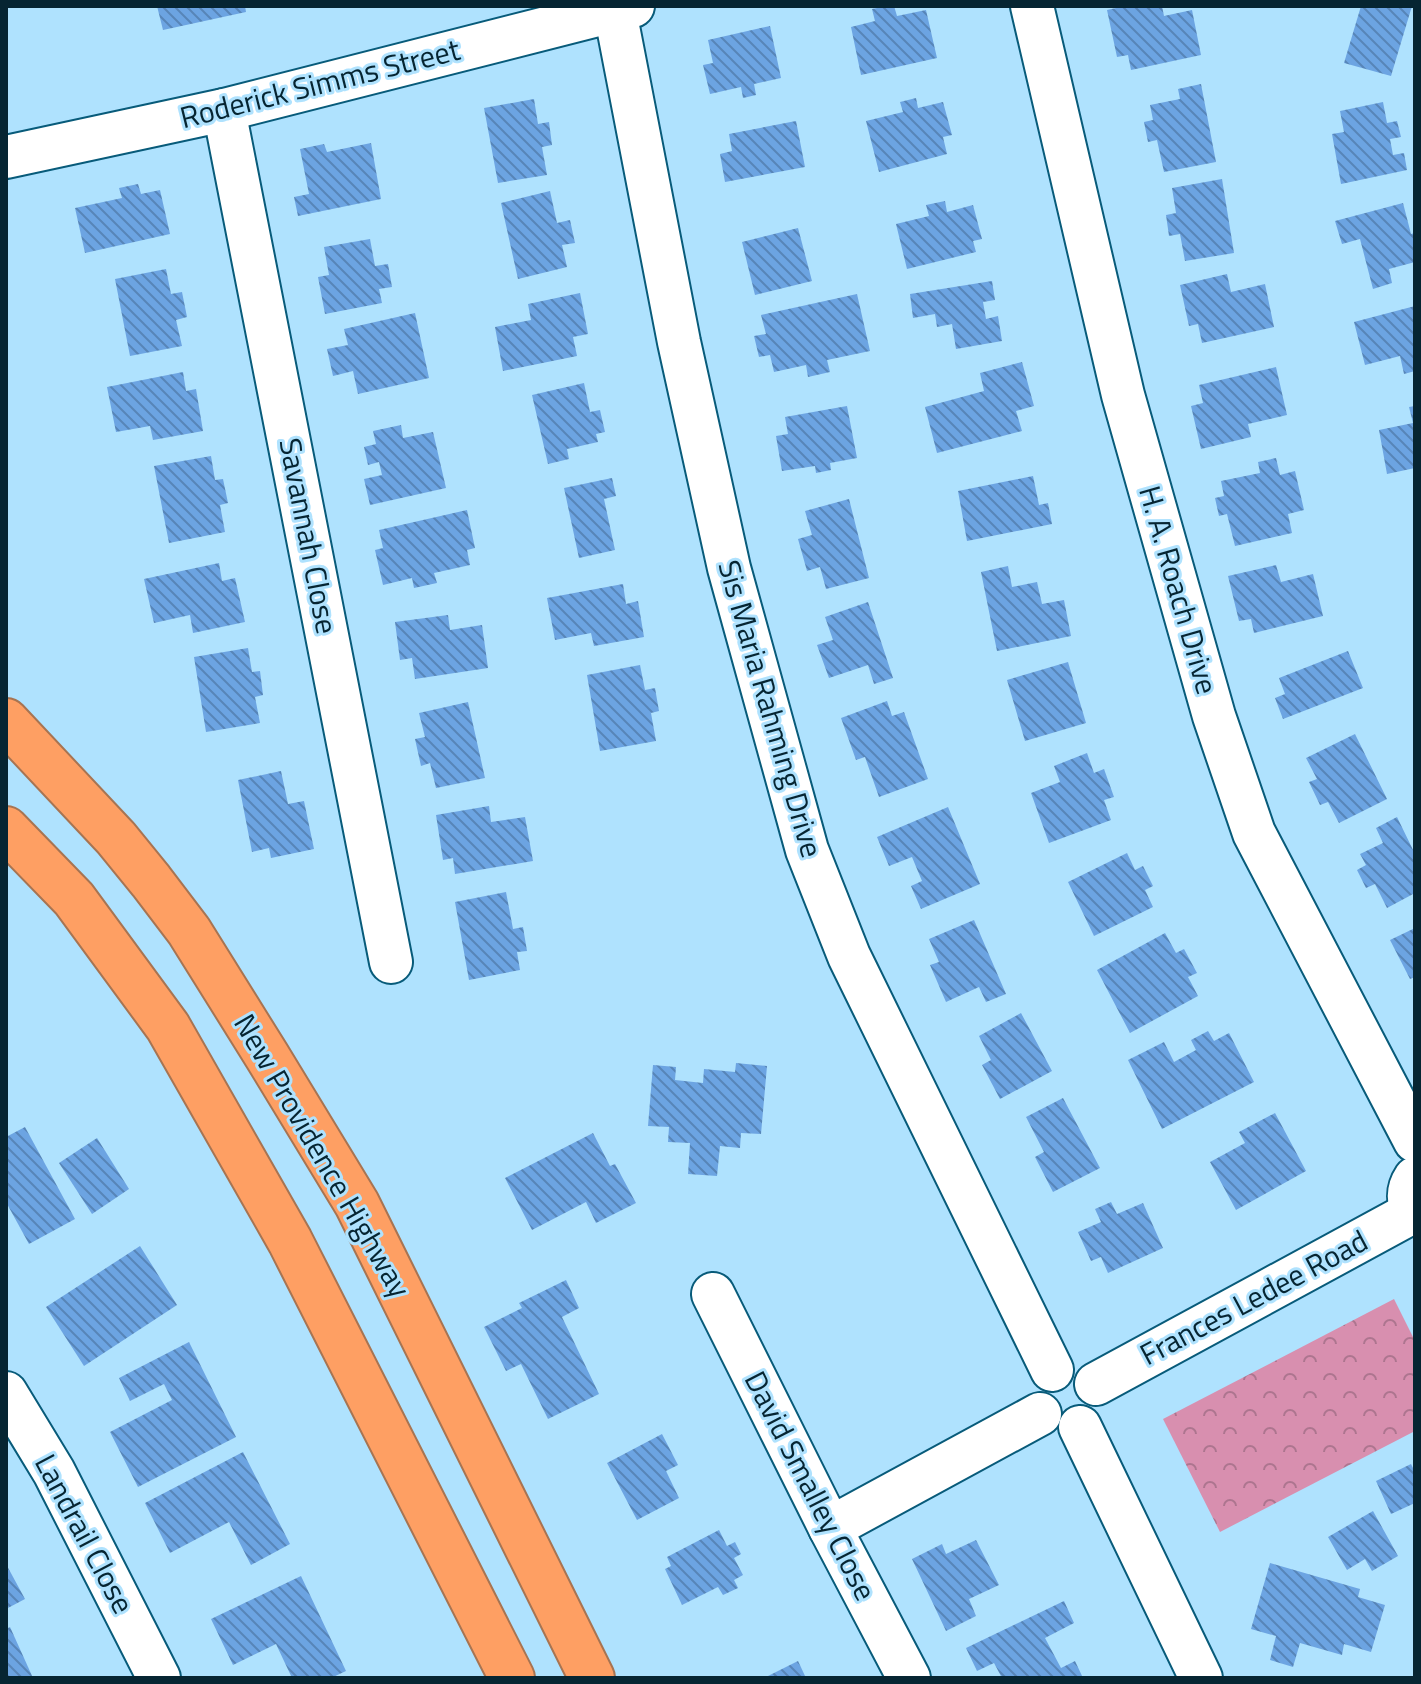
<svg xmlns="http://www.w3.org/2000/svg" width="1421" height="1684" viewBox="0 0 1421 1684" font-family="'Titillium Web',sans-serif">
  <defs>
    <pattern id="forest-crowns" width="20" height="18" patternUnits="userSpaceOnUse" patternTransform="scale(2)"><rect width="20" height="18" fill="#d88faf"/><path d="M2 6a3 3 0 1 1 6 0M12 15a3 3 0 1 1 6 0" fill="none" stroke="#ad758f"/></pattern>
    <pattern id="building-back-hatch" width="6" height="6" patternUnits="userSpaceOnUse" patternTransform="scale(2)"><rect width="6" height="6" fill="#6ca4e2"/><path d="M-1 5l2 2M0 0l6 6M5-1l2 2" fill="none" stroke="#5785b8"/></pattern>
  </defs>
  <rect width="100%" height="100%" fill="#afe2fe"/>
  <!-- forest -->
  <path fill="url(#forest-crowns)" d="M1394 1299 1415 1341V1431L1220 1532 1163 1419Z"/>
  <!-- building -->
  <g fill="url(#building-back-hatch)">
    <path d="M157 6H245L246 12 163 30Z"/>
    <path d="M887 6H894L897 16 926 10 937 58 861 75 851 27 875 21 872 9Z"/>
    <path d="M1125 6H1162L1164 16 1192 10 1201 55 1131 70 1128 55 1117 57 1107 10Z"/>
    <path d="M1361 6H1412L1391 76 1344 63Z"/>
    <path d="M770 26 781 78 754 84 756 95 743 98 741 87 710 94 703 65 713 63 708 40Z"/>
    <path d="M1201 84 1216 162 1164 172 1157 140 1148 142 1144 122 1153 120 1150 105 1180 99 1178 89Z"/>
    <path d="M916 98 918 108 943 102 952 135 943 137 947 154 879 172 866 121 903 112 900 102Z"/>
    <path d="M534 99 538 124 549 122 552 145 542 147 547 175 498 183 484 108Z"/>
    <path d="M1383 102 1387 123 1397 121 1401 137 1390 139 1393 155 1404 153 1407 170 1341 184 1332 134 1344 132 1340 111Z"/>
    <path d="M796 121 805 167 725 182 720 154 732 151 729 134Z"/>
    <path d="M371 143 381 199 298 216 294 197 309 194 300 149 324 144 327 152Z"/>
    <path d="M1222 179 1234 253 1185 261 1180 234 1169 236 1166 215 1176 213 1172 188Z"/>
    <path d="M138 184 141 194 160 190 170 234 85 253 75 208 122 198 119 188Z"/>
    <path d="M550 191 557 223 570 220 575 243 562 245 567 267 518 279 501 203Z"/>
    <path d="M945 201 947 212 973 205 982 239 973 241 976 252 907 269 896 224 929 216 926 205Z"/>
    <path d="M1403 203 1411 234 1415 233V262L1389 269 1392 283 1373 289 1360 239 1342 244 1335 221Z"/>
    <path d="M798 228 812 281 755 295 742 242Z"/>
    <path d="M370 239 375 266 388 264 392 287 379 289 382 303 325 314 318 277 329 275 324 247Z"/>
    <path d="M166 269 171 294 182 292 187 317 176 320 182 346 130 356 115 279Z"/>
    <path d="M1227 274 1231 292 1265 284 1274 327 1202 343 1198 324 1189 326 1180 285Z"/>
    <path d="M992 281 995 300 983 302 986 319 998 316 1002 341 956 349 952 324 937 327 935 314 913 318 910 294Z"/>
    <path d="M580 293 588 334 573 337 577 356 503 371 495 327 531 320 528 304Z"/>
    <path d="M857 294 870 351 827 360 830 372 808 377 806 365 774 372 770 355 759 357 754 336 766 334 761 315Z"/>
    <path d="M1415 306V371L1404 374 1400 356 1365 365 1354 322Z"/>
    <path d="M415 313 429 378 358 394 353 371 333 376 327 349 348 345 344 329Z"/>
    <path d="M1022 362 1034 406 1016 411 1022 431 937 453 925 407 984 391 980 373Z"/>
    <path d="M1276 367 1287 415 1248 424 1251 437 1201 449 1191 406 1203 403 1199 385Z"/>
    <path d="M183 372 186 391 196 389 203 431 153 440 150 426 116 432 107 387Z"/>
    <path d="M584 383 590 412 600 410 605 432 596 434 598 442 567 449 569 459 548 464 532 395Z"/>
    <path d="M847 406 857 458 830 463 831 470 816 473 815 466 782 471 776 436 788 434 785 417Z"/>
    <path d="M1415 406V468L1387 474 1379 430 1413 423 1409 407Z"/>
    <path d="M401 425 403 438 433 432 446 488 370 505 364 479 382 475 379 462 368 465 364 447 376 444 373 431Z"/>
    <path d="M211 456 215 480 223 479 228 503 220 505 225 532 169 543 154 466Z"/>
    <path d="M1276 458 1280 475 1295 471 1304 510 1288 514 1292 533 1235 546 1227 514 1219 516 1215 498 1224 496 1221 481 1260 473 1258 462Z"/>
    <path d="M1033 476 1039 505 1048 503 1052 524 967 541 958 491Z"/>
    <path d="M612 478 616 496 604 499 615 550 579 558 564 488Z"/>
    <path d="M849 499 869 578 826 589 820 567 807 571 798 539 812 535 805 511Z"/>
    <path d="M467 510 475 548 467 550 470 565 434 573 437 583 414 588 412 578 383 585 375 550 383 548 379 530Z"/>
    <path d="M219 563 222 581 235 578 245 622 193 633 190 615 154 623 144 579Z"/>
    <path d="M1276 565 1281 582 1313 574 1323 616 1254 633 1251 619 1239 621 1228 576Z"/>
    <path d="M1008 566 1012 587 1037 582 1042 604 1064 600 1071 636 997 651 981 572Z"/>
    <path d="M623 584 626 604 638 601 644 637 594 646 591 633 555 640 547 598Z"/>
    <path d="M868 602 893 678 874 684 868 665 829 678 817 645 833 640 825 617Z"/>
    <path d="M448 615 450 630 482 625 488 668 415 679 412 658 400 660 395 622Z"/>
    <path d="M248 648 252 672 260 671 263 695 255 697 260 723 206 732 194 657Z"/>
    <path d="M1348 651 1363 688 1283 719 1275 698 1285 694 1279 678Z"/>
    <path d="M1068 662 1086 723 1025 741 1007 680Z"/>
    <path d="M640 665 645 690 655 688 659 711 651 713 656 741 600 751 587 675Z"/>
    <path d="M887 701 892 716 904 712 928 779 879 797 865 757 856 760 841 718Z"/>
    <path d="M468 702 485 778 436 788 430 763 421 766 415 739 425 737 419 713Z"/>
    <path d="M1355 734 1387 799 1339 823 1328 802 1320 805 1309 782 1317 779 1306 758Z"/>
    <path d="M1087 753 1094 773 1104 769 1114 797 1104 800 1111 820 1049 843 1031 793 1060 782 1054 766Z"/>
    <path d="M281 771 288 804 304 801 314 849 271 858 269 848 252 852 238 780Z"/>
    <path d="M489 806 491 822 525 817 533 861 455 874 453 858 443 860 436 815Z"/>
    <path d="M948 807 980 884 921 909 911 886 922 881 912 857 889 866 877 837Z"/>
    <path d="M1397 817 1415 854V893L1387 908 1375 884 1366 888 1357 870 1366 865 1360 854 1383 843 1376 828Z"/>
    <path d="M1127 853 1135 870 1143 866 1153 886 1145 890 1153 907 1094 936 1068 882Z"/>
    <path d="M506 892 513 929 523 927 527 951 517 952 520 970 469 980 455 902Z"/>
    <path d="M974 920 1006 994 986 1002 979 987 946 1002 930 965 939 962 929 939Z"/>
    <path d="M1415 928V977L1410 979 1390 940Z"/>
    <path d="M1165 933 1176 953 1184 949 1197 973 1188 977 1198 996 1130 1033 1097 970Z"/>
    <path d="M1021 1013 1052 1071 1000 1099 982 1065 991 1060 979 1036Z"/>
    <path d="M1208 1031 1214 1041 1229 1033 1254 1082 1162 1129 1128 1060 1164 1042 1174 1062 1196 1050 1191 1040Z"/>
    <path d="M736 1063 767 1066 761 1134 741 1133 740 1148 720 1146 717 1176 688 1174 690 1143 668 1142 669 1127 648 1126 653 1065 676 1067 675 1080 703 1083 704 1069 735 1072Z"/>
    <path d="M1063 1098 1100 1168 1053 1192 1035 1157 1044 1152 1026 1117Z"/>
    <path d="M1275 1113 1306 1171 1236 1210 1210 1162 1245 1143 1239 1132Z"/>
    <path d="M25 1127 75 1219 29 1244 6 1202V1137Z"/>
    <path d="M593 1133 610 1166 615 1164 636 1203 596 1223 586 1202 532 1230 505 1178Z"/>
    <path d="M97 1138 129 1189 92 1214 59 1163Z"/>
    <path d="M1111 1202 1117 1214 1143 1203 1163 1248 1108 1273 1101 1257 1091 1261 1078 1232 1101 1222 1095 1209Z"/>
    <path d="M140 1246 177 1305 84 1366 46 1307Z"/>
    <path d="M566 1280 579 1308 562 1317 599 1394 548 1419 521 1364 506 1371 484 1327 522 1308 519 1303Z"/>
    <path d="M189 1342 236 1437 138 1487 110 1432 172 1400 164 1384 130 1401 119 1378Z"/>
    <path d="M662 1434 678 1465 666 1471 679 1498 637 1520 607 1463Z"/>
    <path d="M243 1452 290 1544 251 1565 229 1522 170 1553 145 1503Z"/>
    <path d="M1411 1464 1415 1472V1503L1391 1514 1376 1481Z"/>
    <path d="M1373 1511 1398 1556 1372 1571 1365 1559 1347 1570 1328 1537Z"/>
    <path d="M719 1530 727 1546 735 1542 741 1554 734 1558 743 1575 734 1580 738 1588 723 1595 718 1587 682 1605 665 1569 671 1566 667 1557Z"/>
    <path d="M976 1540 999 1585 969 1599 976 1616 946 1631 912 1559 942 1544 946 1554Z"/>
    <path d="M1270 1563 1360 1589 1358 1597 1385 1605 1371 1652 1344 1644 1342 1655 1300 1643 1293 1667 1270 1660 1276 1636 1251 1629Z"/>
    <path d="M6 1564 25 1599 6 1609Z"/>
    <path d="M301 1576 346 1671 331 1678H292L276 1644 233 1665 211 1619Z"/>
    <path d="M1064 1601 1074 1623 1045 1638 1061 1668 1075 1661 1083 1678H1002L994 1663 977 1671 966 1648Z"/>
    <path d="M10 1627 33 1678H6V1629Z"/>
    <path d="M798 1661 806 1678H764Z"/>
  </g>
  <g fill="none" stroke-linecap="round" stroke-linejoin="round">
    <!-- street casing -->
    <g stroke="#085b7a" stroke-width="46">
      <g id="street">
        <path d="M614 6 679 342 729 568 807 850 849 956 1052 1370"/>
        <path d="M1032 6 1123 395 1214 716 1254 833 1415 1141"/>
        <path d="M224 110 391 962"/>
        <path d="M6 157 224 110 633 6"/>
        <path d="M1415 1178C1407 1190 1407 1202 1415 1215"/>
        <path d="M713 1294 830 1528 909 1678"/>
        <path d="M1096 1384 1413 1212"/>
        <path d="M6 1393 54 1472 159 1678"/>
        <path d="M1080 1427 1201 1678"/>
        <path d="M830 1528 1040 1414"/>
      </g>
    </g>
    <!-- highway casing -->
    <g stroke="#a77452" stroke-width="48">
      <g id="highway">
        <path d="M6 721 116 838 151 881 189 931 267 1056 357 1204 592 1678"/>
        <path d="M6 829 74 899 168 1027 290 1241 512 1678"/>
      </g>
    </g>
    <!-- street -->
    <use href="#street" stroke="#fff" stroke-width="42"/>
    <!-- highway -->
    <use href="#highway" stroke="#fe9f63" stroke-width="44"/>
  </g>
  <g text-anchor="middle" stroke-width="6" stroke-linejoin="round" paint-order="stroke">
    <!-- street labels -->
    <g font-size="30" fill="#062532" stroke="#afe2fe">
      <text transform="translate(320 84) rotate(-14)" y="10">Roderick Simms Street</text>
      <text transform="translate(308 536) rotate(79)" y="10">Savannah Close</text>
      <text transform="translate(1178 590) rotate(74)" y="10">H. A. Roach Drive</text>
      <text transform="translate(770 709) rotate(74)" y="10">Sis Maria Rahming Drive</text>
      <text transform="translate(322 1156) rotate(60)" y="10">New Providence Highway</text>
      <text transform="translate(1254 1298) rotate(-28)" y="10">Frances Ledee Road</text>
      <text transform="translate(810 1486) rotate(63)" y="10">David Smalley Close</text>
      <text transform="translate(84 1534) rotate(62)" y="10">Landrail Close</text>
    </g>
  </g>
  <!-- border -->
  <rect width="1421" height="1684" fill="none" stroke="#062532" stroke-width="16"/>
</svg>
